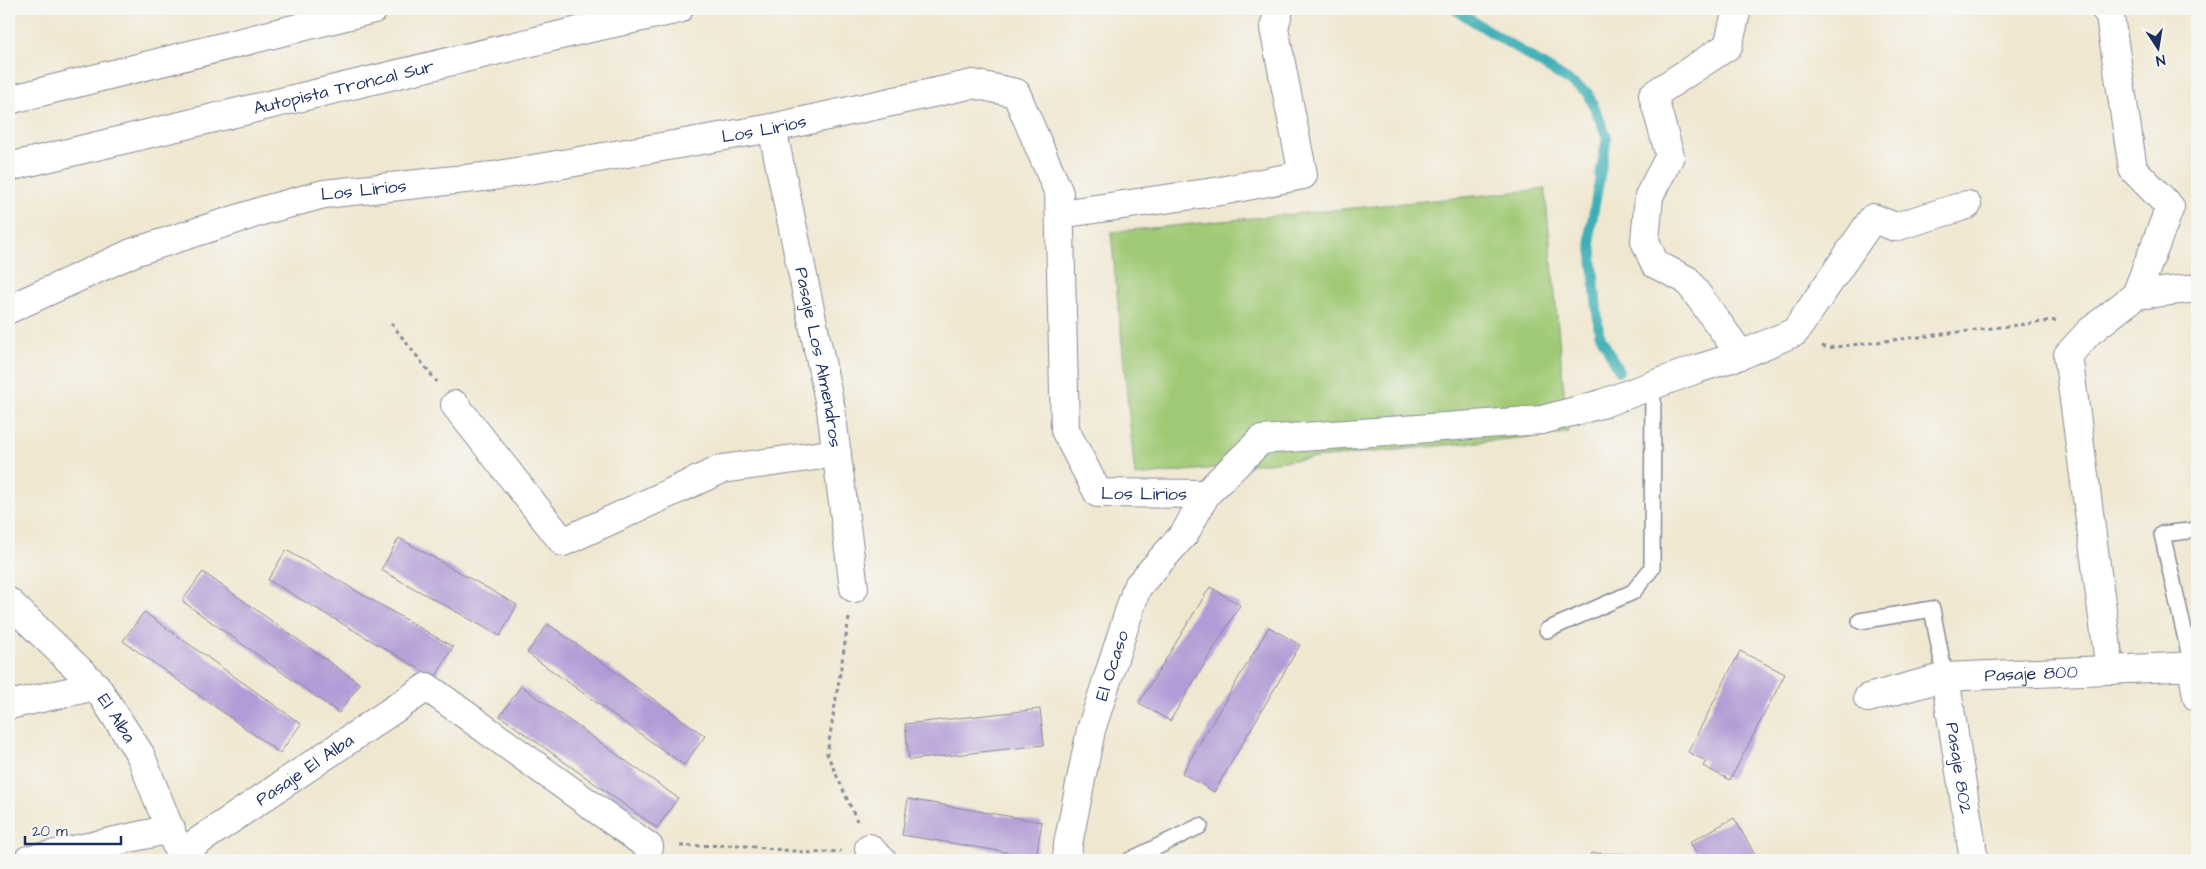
<svg xmlns="http://www.w3.org/2000/svg" width="2206" height="869" viewBox="0 0 2206 869" font-family="'Architects Daughter',sans-serif">
  <rect width="100%" height="100%" fill="#f6f6f2"/>
  <filter id="ink" filterUnits="userSpaceOnUse"><feTurbulence type="fractalNoise" baseFrequency=".02" numOctaves="2"/><feDisplacementMap in="SourceGraphic" scale="10" xChannelSelector="R" yChannelSelector="G"/><feConvolveMatrix kernelMatrix="1 2 1 2 8 2 1 2 1" color-interpolation-filters="sRGB"/></filter>
  <filter id="wash" filterUnits="userSpaceOnUse"><feTurbulence type="fractalNoise" baseFrequency=".0096" numOctaves="4" result="noise"/><feDisplacementMap in="SourceGraphic" scale="20" xChannelSelector="R" yChannelSelector="G"/><feGaussianBlur stdDeviation="1.12" result="paint"/><feColorMatrix in="noise" values="0 0 0 0 0 0 0 0 0 0 0 0 0 0 0 0 0 1.4 0 .05"/><feComposite in="paint" operator="in"/></filter>
  <g filter="url(#wash)">
    <rect width="100%" height="100%" fill="#f0e7d0"/>
    <!-- green -->
    <path fill="#a0c975" stroke="#5e7c6a" d="M1545 189 1568 433 1135 476 1111 232Z"/>
    <g fill="none" stroke-linecap="round" stroke-linejoin="round">
      <!-- stream -->
      <path stroke="#3eafb6" stroke-width="10" d="M1454 9 1588 93 1607 137 1590 232 1599 333 1619 371"/>
    </g>
    <g id="blocks">
      <!-- building -->
      <g fill="#b29bd6">
        <path d="M399 538 517 605 500 636 381 570Z"/>
        <path d="M286 550 453 647 435 678 268 580Z"/>
        <path d="M203 572 360 684 339 713 182 601Z"/>
        <path d="M1210 587 1240 605 1170 721 1139 703Z"/>
        <path d="M144 612 301 724 280 753 123 641Z"/>
        <path d="M548 624 705 736 684 765 527 653Z"/>
        <path d="M1269 627 1300 645 1214 792 1182 773Z"/>
        <path d="M1740 651 1785 674 1730 780 1703 766 1706 761 1688 752Z"/>
        <path d="M521 686 678 798 657 828 500 716Z"/>
        <path d="M1040 709 1044 745 909 760 905 724Z"/>
        <path d="M908 799 1042 822 1036 857 902 835Z"/>
        <path d="M1734 818 1758 860H1700L1690 842Z"/>
        <path d="M1591 853 1641 855V860H1590Z"/>
      </g>
    </g>
  </g>
  <g filter="url(#ink)">
    <use href="#blocks" fill-opacity="0" stroke="#868b97" stroke-width="1"/>
    <g fill="none" stroke-linecap="round" stroke-linejoin="round">
      <!-- service casing -->
      <g stroke="#868b97" stroke-width="18">
        <g id="service">
          <path d="M1860 621 1932 609 1945 677"/>
          <path d="M1547 630 1633 592 1652 568 1653 386"/>
          <path d="M2192 666 2162 534 2197 530"/>
          <path d="M1130 860 1200 826"/>
        </g>
      </g>
      <!-- minor casing -->
      <g stroke="#868b97" stroke-width="30">
        <g id="minor">
          <path d="M1737 9 1728 46 1653 95 1670 156 1649 196 1645 241 1655 264 1687 280 1741 355"/>
          <path d="M2105 9 2109 10 2133 169 2170 207 2136 295"/>
          <path id="s1" d="M772 128 831 410 854 588"/>
          <path d="M1060 214 1221 191 1303 175 1274 28 1279 9"/>
          <path id="s2" d="M9 309 134 252 265 210 324 194 493 176 772 128 973 84 1016 93 1059 193 1065 430 1098 493 1206 494"/>
          <path d="M455 405 563 542 722 469 837 453"/>
          <path id="s3" d="M9 602 96 686 140 754 182 860"/>
          <path d="M2192 666 2197 697"/>
          <path d="M2110 670 2068 355 2089 332 2136 295 2197 288"/>
          <path id="s4" d="M1945 677 1974 860"/>
          <path id="s5" d="M1868 698 1945 677 2197 666"/>
          <path d="M9 705 96 686"/>
          <path d="M869 848 882 860"/>
          <path id="s6" d="M181 853 427 687 649 847"/>
          <path d="M28 860 171 829"/>
          <path id="s7" d="M1067 860 1068 844 1091 730 1137 587 1185 533 1206 494 1261 440 1542 420 1601 404 1697 369 1741 355 1795 332 1873 218 1895 227 1967 205"/>
        </g>
      </g>
      <!-- motorway casing -->
      <g stroke="#868b97" stroke-width="30">
        <g id="motorway">
          <path d="M9 100 374 9"/>
          <path id="s8" d="M9 167 582 30 679 9"/>
        </g>
      </g>
      <!-- path -->
      <g stroke="#868b97" stroke-width="3" stroke-dasharray="4 4" stroke-linecap="butt">
        <path d="M391 323 437 382"/>
        <path d="M1822 346 1827 348 2059 320"/>
        <path d="M849 618 827 754 857 821"/>
        <path d="M680 846 737 845 812 853 841 851"/>
      </g>
      <!-- service -->
      <use href="#service" stroke="#fff" stroke-width="15"/>
      <!-- minor -->
      <use href="#minor" stroke="#fff" stroke-width="28"/>
      <!-- motorway -->
      <use href="#motorway" stroke="#fff" stroke-width="28"/>
    </g>
  </g>
  <g text-anchor="middle" stroke-width="4" stroke-linejoin="round" paint-order="stroke">
    <!-- street labels -->
    <g font-size="18" fill="#1b2f5e" stroke="#f6f6f2">
      <text dy="6" stroke="none"><textPath href="#s8" startOffset="344">Autopista Troncal Sur</textPath></text>
      <text dy="6" stroke="none"><textPath href="#s2" startOffset="781">Los Lirios</textPath></text>
      <text dy="6" stroke="none"><textPath href="#s2" startOffset="376">Los Lirios</textPath></text>
      <text dy="6" stroke="none"><textPath href="#s1" startOffset="234">Pasaje Los Almendros</textPath></text>
      <text dy="6" stroke="none"><textPath href="#s2" startOffset="1502">Los Lirios</textPath></text>
      <text dy="6" stroke="none"><textPath href="#s7" startOffset="200">El Ocaso</textPath></text>
      <text dy="6" stroke="none"><textPath href="#s5" startOffset="166">Pasaje 800</textPath></text>
      <text dy="6" stroke="none"><textPath href="#s3" startOffset="159">El Alba</textPath></text>
      <text dy="6" stroke="none"><textPath href="#s4" startOffset="92">Pasaje 802</textPath></text>
      <text dy="6" stroke="none"><textPath href="#s6" startOffset="149">Pasaje El Alba</textPath></text>
    </g>
  </g>
  <!-- margin -->
  <rect width="2206" height="869" fill="none" stroke="#f6f6f2" stroke-width="30"/>
  <!-- north arrow -->
  <g transform="translate(2158 48) rotate(168)" stroke="#f6f6f2" stroke-width="4" paint-order="stroke">
  <path d="M0-4L9 19L0 12L-9 19Z" fill="#1b2f5e"/>
  <text y="-8" font-size="14" font-weight="bold" text-anchor="middle" fill="#1b2f5e">N</text>
  </g>
  <!-- scale -->
  <path d="M25 836v8h96v-8" fill="none" stroke="#1b2f5e" stroke-width="2.5"/>
  <text x="32" y="836" font-size="15" fill="#1b2f5e" stroke="#f6f6f2" stroke-width="4" paint-order="stroke">20 m</text>
</svg>
